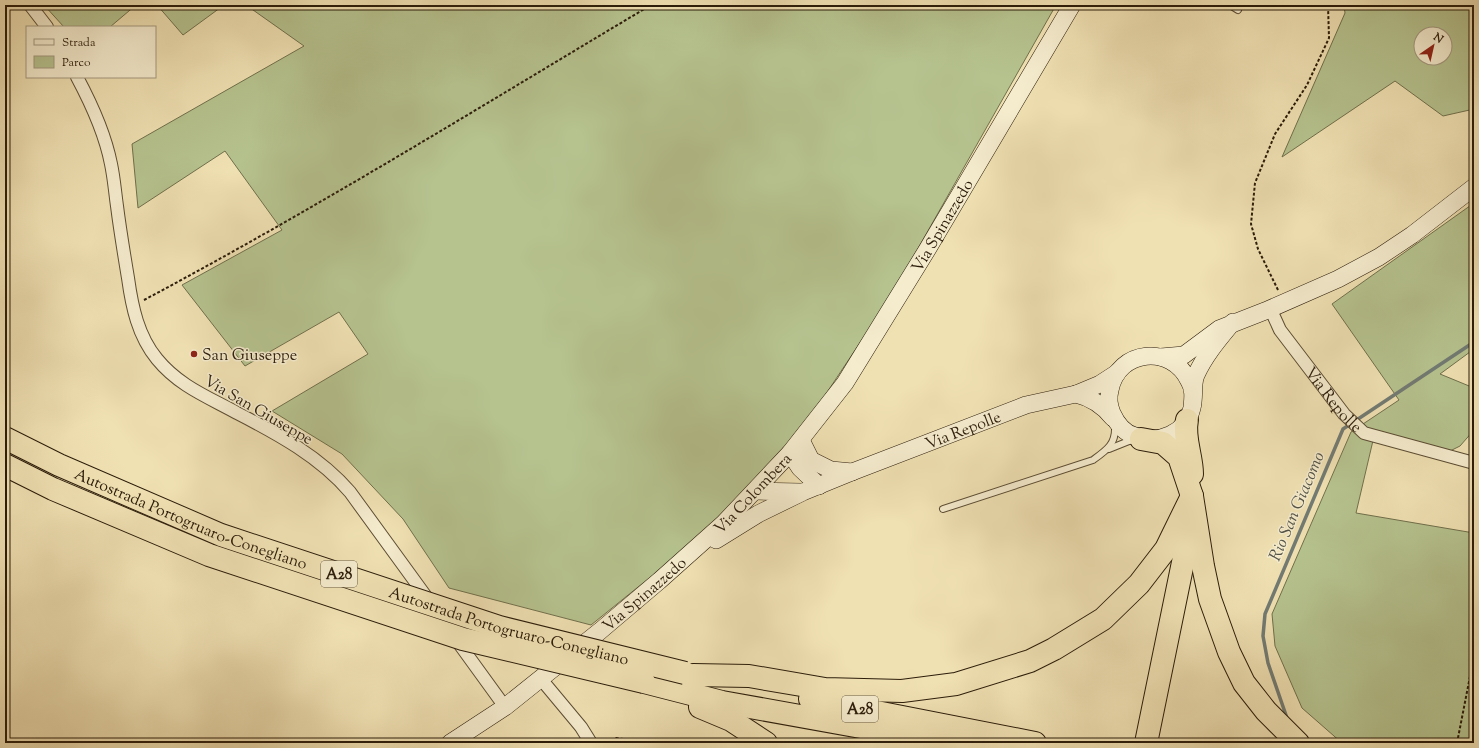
<svg xmlns="http://www.w3.org/2000/svg" width="1479" height="748" viewBox="0 0 1479 748" font-family="'Sorts Mill Goudy',serif">
  <rect width="100%" height="100%" fill="#f0e1b3"/>
  <filter id="stains"><feTurbulence type="fractalNoise" baseFrequency=".005" numOctaves="4"/><feColorMatrix values="0 0 0 0 .2 0 0 0 0 .09 0 0 0 0 .02 0 0 0 .5 -.17"/></filter>
  <radialGradient id="worn" r=".72"><stop offset=".6" stop-color="#630" stop-opacity="0"/><stop offset="1" stop-color="#630" stop-opacity=".3"/></radialGradient>
  <!-- green -->
  <g fill="#b6c38f" stroke="#70704c" fill-rule="evenodd">
    <path d="M44 5H136L110 27H64Z"/>
    <path d="M157 5H224L183 35Z"/>
    <path d="M246 5H1056L891 296 796 439 695 541 591 625 449 588 403 519 342 454 272 411 368 354 339 312 245 366 182 285 282 230 225 151 138 208 132 144 304 46Z"/>
    <path d="M1344 5H1474V109L1443 116 1395 81 1282 157 1345 13ZM1421 34H1445V58H1421Z"/>
    <path d="M1474 203V349L1440 374 1474 388V430L1460 446 1448 452 1375 432 1356 513 1474 533V743H1342L1302 708 1275 646 1272 614 1351 432 1399 400 1332 304Z"/>
  </g>
  <g fill="none" stroke-linecap="round" stroke-linejoin="round">
    <!-- stream -->
    <path stroke="#727b73" stroke-width="3.5" d="M1288 721 1268 663 1263 636 1265 614 1343 429 1474 342"/>
    <!-- lane casing -->
    <g stroke="#5c4d34" stroke-width="8">
      <g id="lane">
        <path d="M1230 5 1238 10"/>
        <path d="M1109 449 1129 441 1134 440"/>
        <path d="M943 509 1093 460C1107 450 1116 444 1115 426"/>
      </g>
    </g>
    <!-- street casing -->
    <g stroke="#5c4d34" stroke-width="14">
      <g id="street">
        <path d="M30 5 47 27"/>
        <path d="M77 77C92 105 105 133 111 164 114 178 115 192 117 206 120 230 124 254 128 278 132 307 138 336 157 359 179 386 208 397 237 413 278 434 320 457 350 492L430 602"/>
        <path id="s1" d="M1270 308 1280 330 1344 414 1364 433 1474 463"/>
        <path d="M455 638 505 707"/>
        <path d="M541 679 581 727 591 743"/>
      </g>
    </g>
    <!-- secondary casing -->
    <g stroke="#2b1c0a" stroke-width="18">
      <g id="secondary">
        <path d="M1161 357 1184 355 1219 329 1265 311 1338 279 1379 257 1412 235 1474 187"/>
        <path d="M1076 394C1092 398 1103 405 1113 418"/>
        <path d="M1192 407C1193 398 1194 389 1189 381 1172 344 1118 349 1110 390 1108 398 1109 406 1112 413 1117 424 1124 433 1135 436 1159 445 1186 433 1192 408 1195 397 1192 384 1196 375 1205 355 1219 339 1233 322"/>
        <path d="M801 440 811 460 831 470 852 472"/>
        <path d="M790 453 800 468 819 486"/>
        <path d="M756 491 801 492"/>
        <path id="s2" d="M716 540 758 514 803 492 852 472 1026 405 1076 394 1100 384 1117 373"/>
        <path id="s3" d="M450 743 505 707 600 631 659 581 724 523 790 453 845 383 927 250 1072 5"/>
      </g>
    </g>
    <!-- highway casing -->
    <g stroke="#2b1c0a" stroke-width="24">
      <g id="highway">
        <path d="M1187 420C1183 437 1192 456 1192 474"/>
        <path d="M1141 439 1163 443 1179 457 1192 496 1203 566 1210 599 1229 652 1244 683 1266 711 1298 743"/>
        <path d="M693 675 749 676 825 689 902 691 956 684 1030 661 1054 649 1103 619 1139 584 1166 549 1192 496"/>
        <path d="M644 682 722 702 950 743"/>
        <path d="M810 699 1035 743"/>
        <path d="M700 707 731 720 766 743"/>
        <path d="M1146 743 1189 533 1190 523"/>
      </g>
    </g>
    <!-- path -->
    <g stroke="#2b1c0a" stroke-width="2" stroke-dasharray="3 2" stroke-linecap="butt">
      <path d="M1278 290 1258 249 1251 224 1255 183 1275 134 1307 85 1329 38 1328 5"/>
      <path d="M144 300C317 208 483 105 651 5"/>
      <path d="M607 743 616 738 652 743"/>
      <path d="M1457 743 1474 656"/>
    </g>
    <!-- lane -->
    <use href="#lane" stroke="#f5ecce" stroke-width="6"/>
    <!-- street -->
    <use href="#street" stroke="#f5ecce" stroke-width="12"/>
    <!-- secondary -->
    <use href="#secondary" stroke="#f5ecce" stroke-width="17"/>
    <!-- highway -->
    <use href="#highway" stroke="#f0e1b3" stroke-width="22"/>
    <!-- highway-bridge casing -->
    <g stroke="#2b1c0a" stroke-width="24" stroke-linecap="butt">
      <g id="highway-bridge">
        <path id="s4" d="M5 438 59 465 221 535 499 627 685 673"/>
        <path d="M5 465 53 489 209 555 463 639 644 682"/>
      </g>
    </g>
    <!-- highway-bridge -->
    <use href="#highway-bridge" stroke="#f0e1b3" stroke-width="22"/>
  </g>
  <!-- markers -->
  <circle fill="#8f2418" stroke="#f5ecce" stroke-width="1.5" cx="194" cy="354" r="4"/>
  <g text-anchor="middle" stroke-width="3" stroke-linejoin="round" paint-order="stroke">
    <!-- shield labels -->
    <g fill="#f5ecce" stroke="#685a45" stroke-width="1">
      <rect x="321" y="561" width="36" height="26" rx="3"/>
      <rect x="842" y="696" width="36" height="26" rx="3"/>
    </g>
    <g font-size="15" font-weight="bold" fill="#2b1c0a">
      <text x="339" y="579">A28</text>
      <text x="860" y="714">A28</text>
    </g>
    <!-- street labels -->
    <g font-size="16" fill="#2b1c0a" stroke="#f5ecce">
      <text dy="6" stroke="none"><textPath href="#s3" startOffset="722">Via Spinazzedo</textPath></text>
      <text dy="6" stroke="none"><textPath href="#s1" startOffset="112">Via Repolle</textPath></text>
      <text transform="translate(259 409) rotate(30)" y="6">Via San Giuseppe</text>
      <text dy="6" stroke="none"><textPath href="#s2" startOffset="271">Via Repolle</textPath></text>
      <text dy="6" stroke="none"><textPath href="#s3" startOffset="393">Via Colombera</textPath></text>
      <text dy="6" stroke="none"><textPath href="#s4" startOffset="203">Autostrada Portogruaro-Conegliano</textPath></text>
      <text dy="6" stroke="none"><textPath href="#s3" startOffset="245">Via Spinazzedo</textPath></text>
      <text dy="6" stroke="none"><textPath href="#s4" startOffset="539">Autostrada Portogruaro-Conegliano</textPath></text>
    </g>
    <!-- poi labels -->
    <g font-size="16" fill="#2b1c0a" stroke="#f5ecce" text-anchor="start">
      <text x="202" y="360">San Giuseppe</text>
    </g>
    <!-- water labels -->
    <g font-size="17" font-style="italic" fill="#545347" stroke="#f5ecce">
      <text transform="translate(1296 506) rotate(-67)" y="6">Rio San Giacomo</text>
    </g>
  </g>
  <!-- margin -->
  <rect width="1479" height="748" fill="none" stroke="#f0e1b3" stroke-width="20"/>
  <rect x="6" y="6" width="1467" height="736" fill="none" stroke="#2b1c0a" stroke-width="2"/>
  <rect x="10" y="10" width="1459" height="728" fill="none" stroke="#2b1c0a"/>
  <!-- legend -->
  <rect x="26" y="26" width="130" height="52" fill="#f5ecce" stroke="#a49980"/>
  <rect x="34" y="39" width="20" height="6" fill="#f5ecce" stroke="#a49980"/>
  <text x="62" y="46" font-size="12" fill="#2b1c0a">Strada</text>
  <rect x="34" y="56" width="20" height="12" fill="#b6c38f" stroke="#a49980"/>
  <text x="62" y="66" font-size="12" fill="#2b1c0a">Parco</text>
  <!-- north arrow -->
  <g transform="translate(1433 46) rotate(34)"><circle r="19" fill="#f5ecce" stroke="#a49980"/>
  <path d="M0-3L7 15L0 10L-7 15Z" fill="#8f2418"/>
  <text y="-6" font-size="11" font-weight="bold" text-anchor="middle" fill="#2b1c0a">N</text>
  </g>
  <rect width="100%" height="100%" filter="url(#stains)"/>
  <rect width="100%" height="100%" fill="url(#worn)"/>
</svg>
